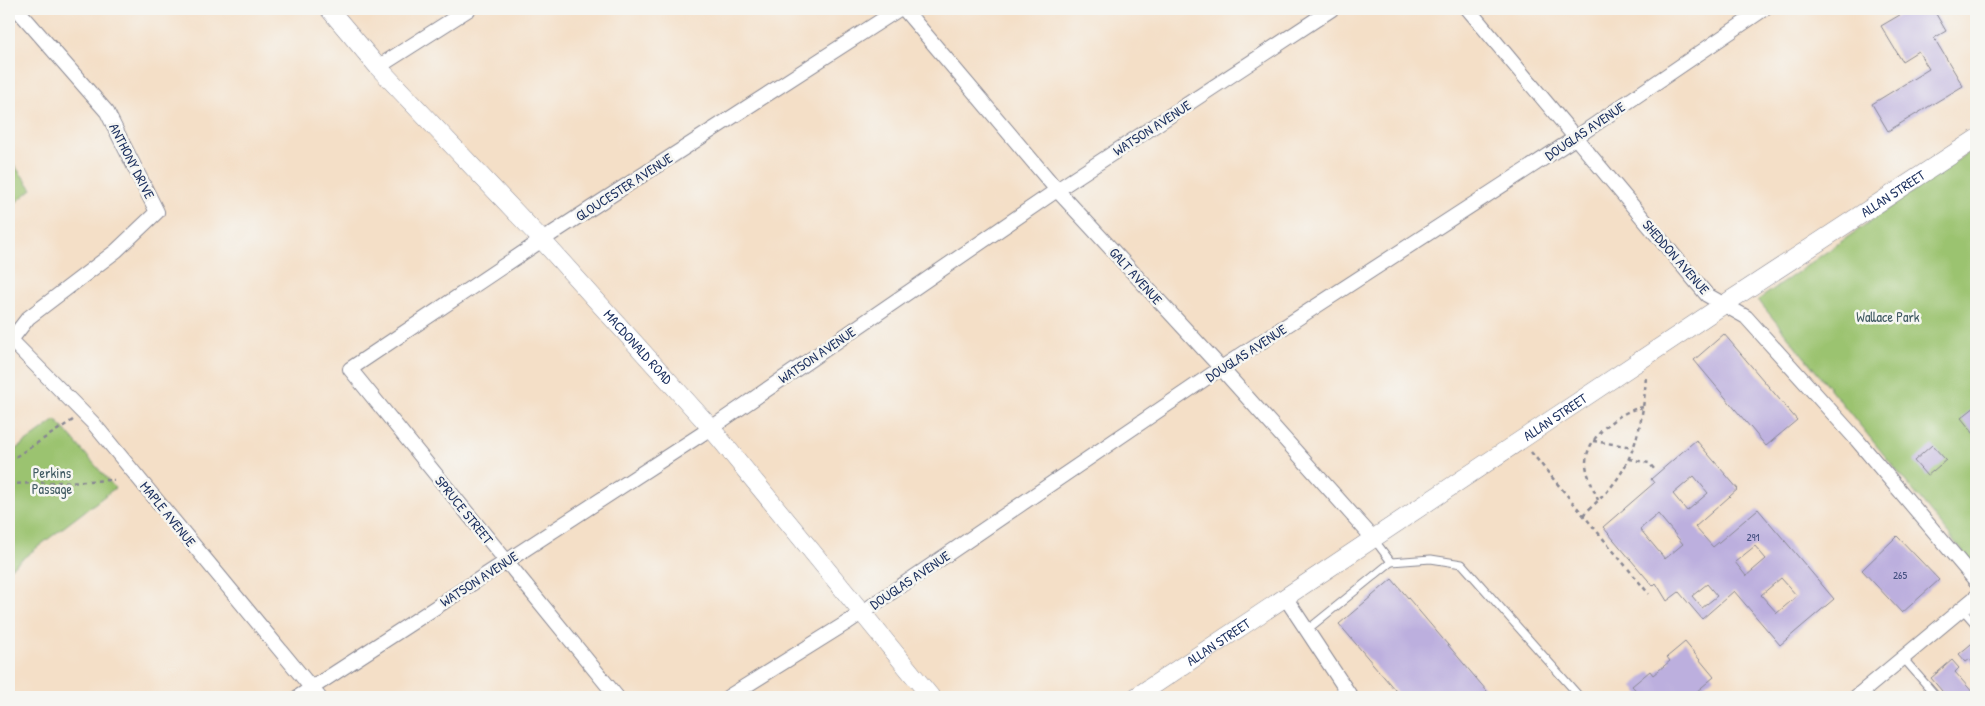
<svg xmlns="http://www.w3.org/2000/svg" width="1985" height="706" viewBox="0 0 1985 706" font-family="'Patrick Hand',sans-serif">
  <rect width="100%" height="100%" fill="#f6f6f2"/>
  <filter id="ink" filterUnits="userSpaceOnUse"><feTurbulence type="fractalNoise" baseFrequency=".02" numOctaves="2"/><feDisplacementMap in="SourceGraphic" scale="10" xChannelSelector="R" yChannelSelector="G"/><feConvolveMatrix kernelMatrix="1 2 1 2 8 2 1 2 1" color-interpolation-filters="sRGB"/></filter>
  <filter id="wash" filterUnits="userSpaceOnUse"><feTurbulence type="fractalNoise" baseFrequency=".0096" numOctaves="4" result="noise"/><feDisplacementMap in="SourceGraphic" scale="20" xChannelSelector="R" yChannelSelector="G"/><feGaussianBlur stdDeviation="1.12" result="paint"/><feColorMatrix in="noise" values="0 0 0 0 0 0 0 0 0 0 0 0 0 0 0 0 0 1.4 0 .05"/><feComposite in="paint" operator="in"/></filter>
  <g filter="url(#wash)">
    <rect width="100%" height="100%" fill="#f4dfc7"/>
    <!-- green -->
    <g fill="#9bc36f" stroke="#5b7966">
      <path d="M1976 147V568L1758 300Z"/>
      <path d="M9 158 32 189 9 208Z"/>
      <path d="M56 420 115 488 9 569V454Z"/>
    </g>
    <g id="blocks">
      <!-- building -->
      <g fill="#bcafde" fill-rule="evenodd">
        <path d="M1910 9H1933L1946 31 1934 38 1963 86 1888 131 1872 104 1929 69 1918 51 1902 61 1881 26Z"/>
        <path d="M1724 334 1797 420 1766 446 1694 360Z"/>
        <path d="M1976 406V432L1974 434 1961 418Z"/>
        <path d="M1696 440 1738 489 1695 527 1713 547 1758 509 1834 599 1780 645 1734 591 1702 619 1679 592 1667 601 1656 583 1653 586 1603 527 1654 483 1651 479ZM1694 476 1708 493 1687 511 1673 494ZM1658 514 1683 544 1665 559 1640 529ZM1755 546 1766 559 1746 576 1735 562ZM1781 578 1797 596 1777 613 1761 595ZM1707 584 1717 596 1702 608 1692 596Z"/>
        <path d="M1932 445 1946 460 1927 476 1914 461Z"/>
        <path d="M1897 536 1939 580 1902 613 1862 570Z"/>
        <path d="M1392 579 1492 697H1401L1339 624Z"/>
        <path d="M1976 640V667L1970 659 1966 662 1959 654Z"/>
        <path d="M1685 642 1714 677 1690 697H1642L1632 686 1650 671 1653 675 1670 661 1667 657Z"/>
        <path d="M1952 660 1959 668 1955 672 1974 694 1976 691V697H1947L1931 678Z"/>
      </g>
    </g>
  </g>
  <g filter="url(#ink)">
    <use href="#blocks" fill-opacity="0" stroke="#888792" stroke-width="1"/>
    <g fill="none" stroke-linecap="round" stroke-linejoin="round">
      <!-- service casing -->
      <g stroke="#888792" stroke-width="9">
        <g id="service">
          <path d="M1373 538 1391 562 1431 559 1462 564 1580 697"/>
          <path d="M1962 609 1976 625"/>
          <path d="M1307 630 1391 562"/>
          <path d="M1903 658 1937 697"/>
        </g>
      </g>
      <!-- minor casing -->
      <g stroke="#888792" stroke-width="16">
        <g id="minor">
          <path d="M904 9 1057 190 1221 368 1373 538"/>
          <path d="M1468 9 1707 295 1746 317 1857 440 1976 581"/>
          <path d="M378 67 469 9"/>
          <path d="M9 338 93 423 319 697"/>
          <path d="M11 340 28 318 116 251 157 212 107 112 17 9"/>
          <path d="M1285 597 1351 697"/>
          <path d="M298 697 711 428 1057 190 1332 9"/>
          <path d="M617 697 350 369 542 240 899 9"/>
          <path d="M728 697 848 622 1221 368 1575 138 1764 9"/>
          <path d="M1856 697 1976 597"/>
        </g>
      </g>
      <!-- tertiary casing -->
      <g stroke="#888792" stroke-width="19">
        <g id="tertiary">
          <path id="s1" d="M329 9 378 67 542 240 711 428 931 697"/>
          <path id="s2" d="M1136 697 1723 305 1976 139"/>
        </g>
      </g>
      <!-- path -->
      <g stroke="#888792" stroke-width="2.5" stroke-dasharray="4 4" stroke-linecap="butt">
        <path d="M1593 441 1633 447"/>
        <path d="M1531 452 1649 594"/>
        <path d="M1629 459 1649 463 1655 470"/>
        <path d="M9 461 73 420"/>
        <path d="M9 484 114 480"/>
        <path d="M1598 500C1594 489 1586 474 1586 463 1586 437 1620 410 1644 407"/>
        <path d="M1583 515C1592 506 1603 497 1611 487 1637 456 1644 415 1646 375"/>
      </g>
      <!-- service -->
      <use href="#service" stroke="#fff" stroke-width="7"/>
      <!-- minor -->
      <use href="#minor" stroke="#fff" stroke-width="14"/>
      <!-- tertiary -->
      <use href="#tertiary" stroke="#fff" stroke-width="18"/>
    </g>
  </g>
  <g text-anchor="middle" stroke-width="5" stroke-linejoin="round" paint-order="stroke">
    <!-- number labels -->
    <g font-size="11" fill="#434f7e">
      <text x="1753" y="541">291</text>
      <text x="1900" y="579">265</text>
    </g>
    <!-- street labels -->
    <g font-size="14" fill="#1b2f5e" stroke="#f6f6f2">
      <text transform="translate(1152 128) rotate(-33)" y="5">WATSON AVENUE</text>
      <text transform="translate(1585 131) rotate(-34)" y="5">DOUGLAS AVENUE</text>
      <text transform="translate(132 161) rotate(63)" y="5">ANTHONY DRIVE</text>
      <text transform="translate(624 187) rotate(-33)" y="5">GLOUCESTER AVENUE</text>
      <text dy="5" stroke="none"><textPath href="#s2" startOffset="909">ALLAN STREET</textPath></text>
      <text transform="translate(1676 257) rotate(49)" y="5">SHEDDON AVENUE</text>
      <text transform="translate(1136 276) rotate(48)" y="5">GALT AVENUE</text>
      <text dy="5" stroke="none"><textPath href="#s1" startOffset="458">MACDONALD ROAD</textPath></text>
      <text transform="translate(1246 353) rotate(-33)" y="5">DOUGLAS AVENUE</text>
      <text transform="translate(817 355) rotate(-34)" y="5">WATSON AVENUE</text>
      <text dy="5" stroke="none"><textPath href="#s2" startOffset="504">ALLAN STREET</textPath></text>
      <text transform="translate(464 510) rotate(51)" y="5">SPRUCE STREET</text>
      <text transform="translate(168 514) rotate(51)" y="5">MAPLE AVENUE</text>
      <text transform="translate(479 579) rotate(-33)" y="5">WATSON AVENUE</text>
      <text transform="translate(910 580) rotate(-34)" y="5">DOUGLAS AVENUE</text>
      <text dy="5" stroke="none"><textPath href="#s2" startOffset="99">ALLAN STREET</textPath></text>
    </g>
    <!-- park labels -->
    <g font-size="14" fill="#415b63" stroke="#f6f6f2">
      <text x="1888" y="322">Wallace Park</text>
      <text x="52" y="478">Perkins<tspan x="52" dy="16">Passage</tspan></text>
    </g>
  </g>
  <!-- margin -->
  <rect width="1985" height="706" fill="none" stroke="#f6f6f2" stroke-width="30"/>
</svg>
